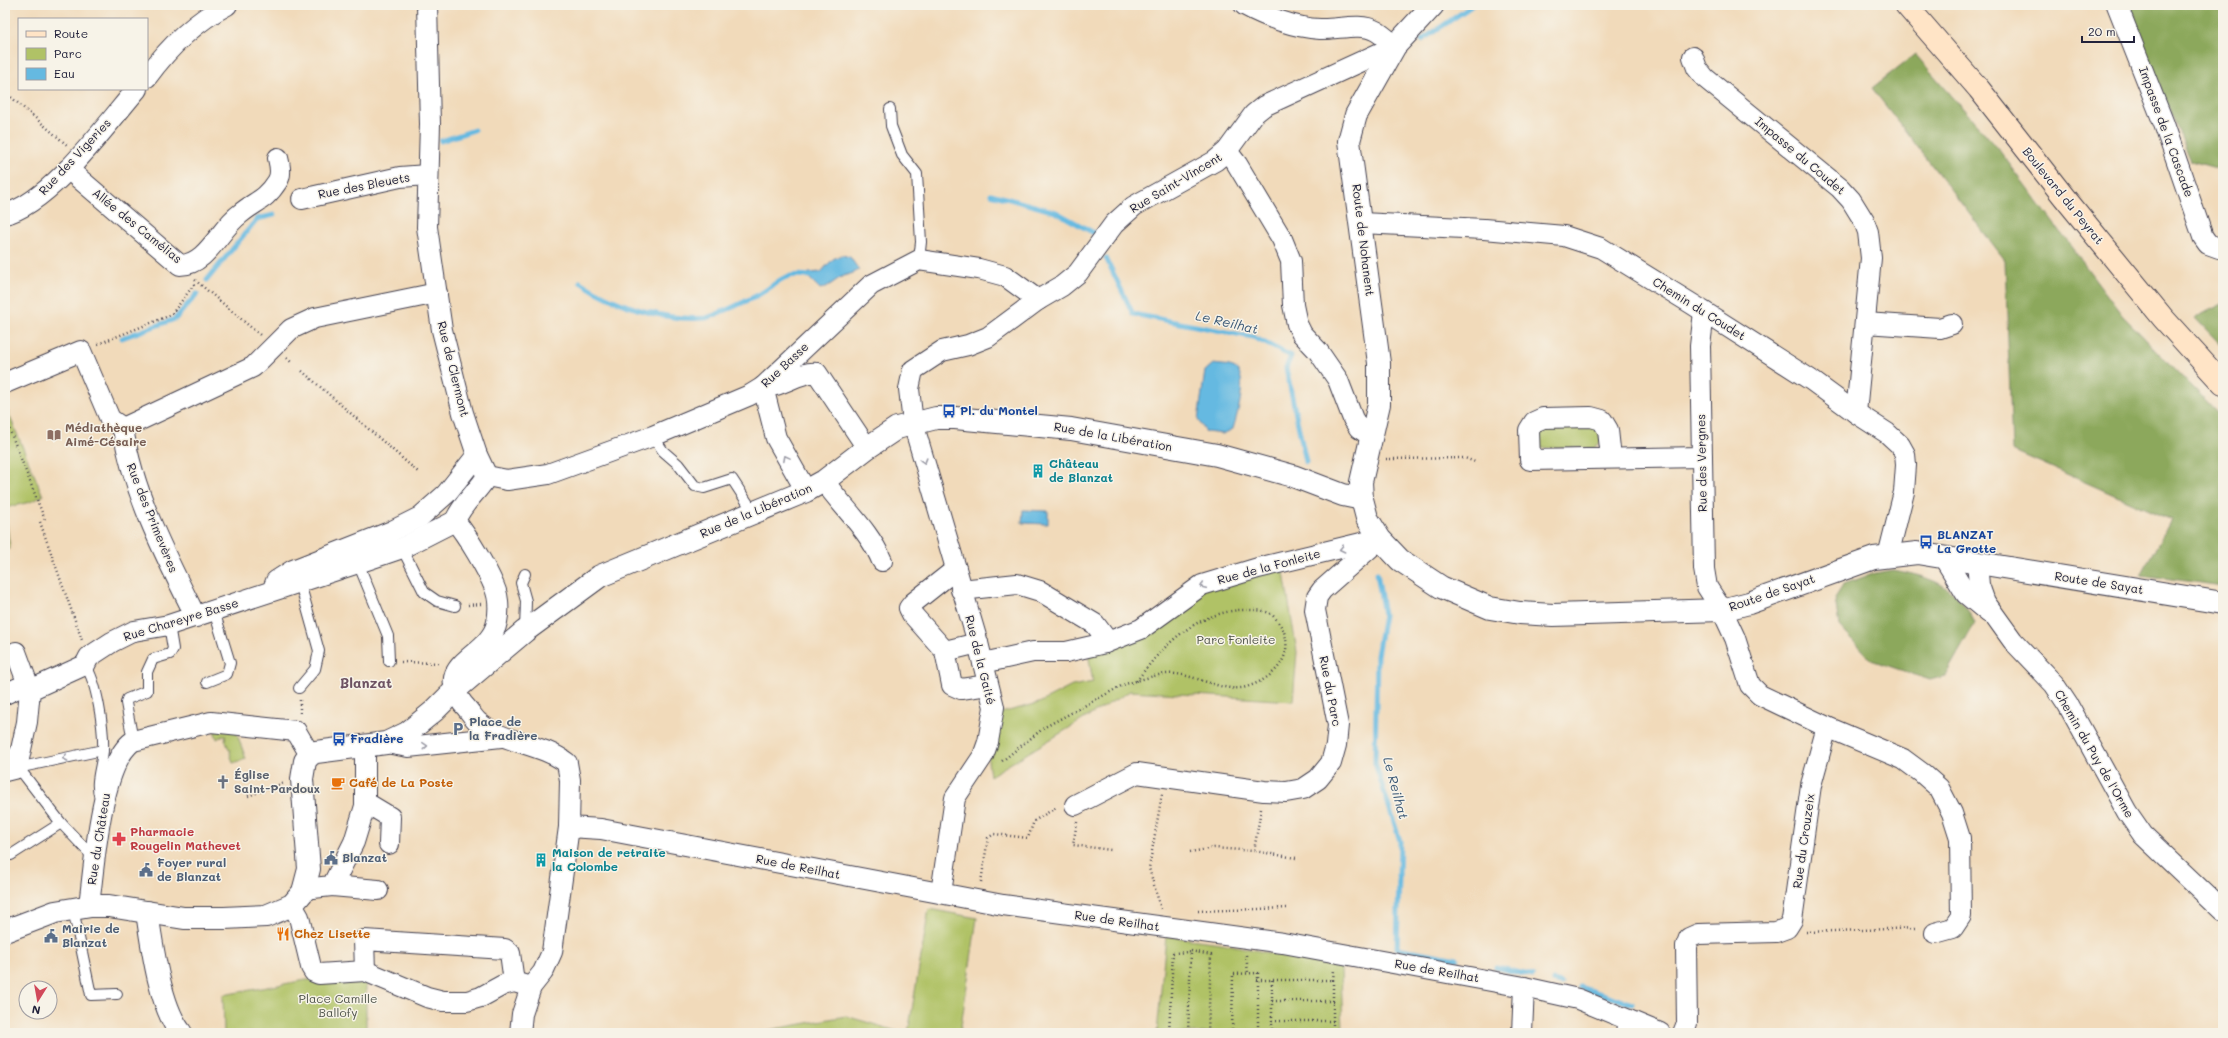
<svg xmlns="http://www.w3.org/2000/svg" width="2228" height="1038" viewBox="0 0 2228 1038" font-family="Mali,sans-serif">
  <rect width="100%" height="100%" fill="#f7f3e8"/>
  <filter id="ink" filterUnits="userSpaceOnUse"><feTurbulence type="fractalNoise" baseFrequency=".025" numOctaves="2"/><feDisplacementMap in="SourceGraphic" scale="8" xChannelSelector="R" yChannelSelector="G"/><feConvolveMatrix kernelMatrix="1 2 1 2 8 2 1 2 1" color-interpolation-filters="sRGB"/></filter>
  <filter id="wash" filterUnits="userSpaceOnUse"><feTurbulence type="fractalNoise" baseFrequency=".012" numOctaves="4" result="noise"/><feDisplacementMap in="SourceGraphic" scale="16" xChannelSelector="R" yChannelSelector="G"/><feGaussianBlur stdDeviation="0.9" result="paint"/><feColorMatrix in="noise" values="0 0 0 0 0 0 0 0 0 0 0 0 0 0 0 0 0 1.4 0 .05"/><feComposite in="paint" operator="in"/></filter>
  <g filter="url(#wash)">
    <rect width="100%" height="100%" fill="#f1daba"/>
    <!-- green -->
    <g fill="#b0c266" stroke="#697250">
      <path d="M5 405 43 496 30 502 5 508Z"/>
      <path d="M1541 426 1597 427 1601 442 1594 448H1541C1534 440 1537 434 1541 426Z"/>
      <path d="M5 510 10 549 5 550Z"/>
      <path d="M1283 567 1297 652 1293 701 1130 691 990 776 988 761 997 714 1039 703 1072 686 1093 682 1088 653 1203 589Z"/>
      <path d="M214 730 236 731 246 759 233 763 230 753 231 750H229L225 739 226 736 224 735 217 739Z"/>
      <path d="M929 909 977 918 960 1033H908Z"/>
      <path d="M1166 936 1221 943 1341 968 1343 1033H1157Z"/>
      <path d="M366 978V1033H224L223 995 306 980Z"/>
      <path d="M846 1016 903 1033H752Z"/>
    </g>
    <!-- forest -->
    <g fill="#8ca85b" stroke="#57654b">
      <path d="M2126 5H2223V170L2191 161Z"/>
      <path d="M1915 54 1996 146 2122 315 2223 419V586L2141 575 2171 520 2012 450 2005 260 1872 88Z"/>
      <path d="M2223 303V347L2195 318Z"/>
      <path d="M1894 570C1934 578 1956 585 1975 623L1945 676 1930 680 1871 660 1839 626 1835 598 1844 584 1875 573Z"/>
    </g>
    <!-- water -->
    <g fill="#65b9e1" stroke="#446e8e">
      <path d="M842 255 850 257 859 270C853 274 849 274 843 276 834 281 829 287 820 289L808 277 809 273 821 272 833 259Z"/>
      <path d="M1213 364C1220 365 1230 365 1235 368 1249 377 1237 415 1233 429L1223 434 1206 432 1198 420 1205 371Z"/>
      <path d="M1023 510 1048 511V524L1022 523Z"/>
    </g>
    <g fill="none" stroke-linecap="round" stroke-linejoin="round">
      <!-- stream -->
      <g stroke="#65b9e1" stroke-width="5">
        <path d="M1422 40 1473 5"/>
        <path d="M441 141 474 130"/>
        <path d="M991 194 1056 212 1094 233"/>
        <path d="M1106 258 1133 314 1253 337 1291 356 1286 368 1306 462"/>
        <path d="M207 280 257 219 274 215"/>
        <path d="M580 282C614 305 663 321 705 318 712 317 747 301 756 296 780 284 778 272 810 276"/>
        <path d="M122 338 175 319 197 294"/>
        <path d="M1377 573 1384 615 1377 656 1375 763 1400 841 1397 948 1457 959"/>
        <path d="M1496 967 1533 976"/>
        <path d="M1553 981 1561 983"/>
        <path d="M1580 987 1632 1004"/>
      </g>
    </g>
  </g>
  <g filter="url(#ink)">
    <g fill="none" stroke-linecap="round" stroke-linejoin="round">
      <!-- service casing -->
      <g stroke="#413e4e" stroke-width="12">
        <g id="service">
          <path d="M890 109 891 126 902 155 917 174 921 242 919 260"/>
          <path d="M653 436 663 451 678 464 695 486 704 488 732 479 754 513"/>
          <path d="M402 548 424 592 437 601 455 606"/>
          <path d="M358 563 388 636 389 661"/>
          <path d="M525 630 526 601 521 583 525 574"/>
          <path d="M85 665C97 681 104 729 103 750 102 767 94 782 100 798"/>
          <path d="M207 682 227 674 230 663 214 611"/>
          <path d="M299 688 315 669 319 651 300 583"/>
          <path d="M133 741 126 703 127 699 147 691V672L153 659 170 654 173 649 169 625"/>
          <path d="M5 750 61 823 95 859"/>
          <path d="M17 768 103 750"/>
          <path d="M11 855 61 823"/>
          <path d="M73 909 91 995 117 994"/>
          <path d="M1621 1033 1623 1016"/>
        </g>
      </g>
      <!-- minor casing -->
      <g stroke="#413e4e" stroke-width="22">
        <g id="minor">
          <path d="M427 5 430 124 427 227 442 330 463 413 477 455 487 476C478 492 462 503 455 521 467 535 487 569 494 586 499 597 499 611 497 622 490 658 431 662 463 704 468 709 472 716 477 721 502 744 540 742 567 763L570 780 569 827 552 952 543 972 531 987 522 1014 520 1033"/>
          <path d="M2117 5 2164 124 2203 237 2208 244 2219 248 2223 246"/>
          <path d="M1693 57 1697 68 1705 78 1840 188 1851 200 1864 221 1868 232 1871 258 1856 413"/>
          <path d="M147 77C169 47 194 22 227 5"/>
          <path d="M1227 151 1237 164 1282 239 1291 261 1293 305 1297 324 1302 334 1318 351 1338 380 1353 419 1359 428 1371 436"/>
          <path d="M68 169 180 265C207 265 220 228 240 214 255 201 265 201 277 182 282 175 280 166 278 158"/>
          <path d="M302 199 400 177 427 175"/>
          <path d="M5 214C50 203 106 125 137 89"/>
          <path d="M1361 223 1484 229 1564 236 1601 248 1692 304 1811 380 1856 413 1887 433 1900 445 1905 454 1906 465 1904 492 1888 556"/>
          <path d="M1865 323 1940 328 1952 324"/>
          <path d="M5 383 81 351 110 419 123 428"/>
          <path d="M123 428 253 367 291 329 315 318 437 293"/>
          <path d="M123 428C133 494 166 557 196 617"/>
          <path d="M1611 458 1608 430 1602 420 1591 417 1543 418 1534 422 1529 430 1530 460 1702 457"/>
          <path d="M487 476 507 480 548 474 653 436 750 395 763 387 871 285 919 260 979 269 1005 276 1038 300"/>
          <path d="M824 481C843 508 869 530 882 561"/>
          <path d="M806 491 776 438 763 387C783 387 799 371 817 373L867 448"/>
          <path d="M1944 558 1966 594 1989 613"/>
          <path d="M1977 562 1979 585 1985 602 2013 641 2054 684 2068 705 2127 812 2143 835 2223 911"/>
          <path d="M956 569 913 603 909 608 912 614 945 651 952 685 961 689 988 685"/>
          <path d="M273 589 276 581 293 570 392 531 420 517 446 494 477 455"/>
          <path d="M961 590 1017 584 1040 591 1095 624 1104 636 1105 643"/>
          <path d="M945 651 978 643"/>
          <path d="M983 663 1033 652H1066L1105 643 1141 629 1202 585 1258 568 1378 539"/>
          <path d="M5 694 18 688 30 690 16 652"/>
          <path d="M1827 727 1903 759 1922 773 1939 788 1952 813 1960 838 1961 916 1953 928 1935 933"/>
          <path d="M386 743 408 747 501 737"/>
          <path d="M5 771 17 768 27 722 30 690 85 665 89 657 112 642 134 631 169 625 358 563 402 548 455 521"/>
          <path d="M365 802 390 817 389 844"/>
          <path d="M1075 805 1137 773 1264 791 1286 792 1303 789 1318 779 1331 763 1336 745 1338 725 1315 610 1317 597 1322 590 1380 539"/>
          <path d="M569 827 601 829 1003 905 1283 943 1524 987 1578 999 1660 1033"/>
          <path d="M332 886 378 890"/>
          <path d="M303 889 332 886 354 842 365 806V747"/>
          <path d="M941 893 955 798 983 756 988 742 994 707 978 643 913 423 909 389 913 370 942 351 968 345 988 337 1038 300 1062 286 1078 273 1114 224 1134 206 1215 161 1227 151 1254 114 1264 106 1395 46C1389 41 1383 35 1376 31 1360 22 1337 30 1320 29 1295 28 1266 17 1244 5"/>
          <path d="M292 905 299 917 311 967 314 972 319 974 365 971 427 997 443 1001H467L481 997 503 985 514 982 531 987"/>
          <path d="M91 906 90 897C95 859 101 764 133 741L211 722 296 731 310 755"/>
          <path d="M365 971 364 940 505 949 510 953 514 982"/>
          <path d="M1522 1033 1524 987"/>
          <path d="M1683 1033 1687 1023 1686 946 1689 938 1698 934 1776 932 1787 928 1792 920 1811 785 1827 727 1760 695 1750 685 1735 638 1722 610 1707 587 1704 569 1700 346 1704 312"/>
        </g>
      </g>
      <!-- tertiary casing -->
      <g stroke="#413e4e" stroke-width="24">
        <g id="tertiary">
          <path d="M1433 5 1395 46 1356 115 1349 141 1379 363V404L1361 482 1362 499 1367 518 1380 539 1400 560 1441 587 1490 608 1520 613 1553 615 1722 610 1749 603 1874 558 1917 553 2223 603"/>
          <path d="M147 912C152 946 160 1007 181 1033"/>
          <path d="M5 931 55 912 91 906H109L184 918H224L266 916 292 905 303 892 309 869 302 779 305 761 310 755 316 752 386 743 407 733 434 711 455 690 525 631 600 576 806 491 824 481 867 448 897 428 936 418H955L1071 429 1217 455 1293 476 1343 495 1362 499"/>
        </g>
      </g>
      <!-- secondary casing -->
      <g stroke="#413e4e" stroke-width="24">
        <path id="secondary" d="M1906 5 1979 89 2064 197 2163 318 2223 384"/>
      </g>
      <!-- path -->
      <g stroke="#413e4e" stroke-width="2.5" stroke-dasharray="1 3" stroke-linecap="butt">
        <path d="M5 92 67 145"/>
        <path d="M195 280 260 335"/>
        <path d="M98 344 171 315 196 282"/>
        <path d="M287 358 292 363"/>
        <path d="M302 371 418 472"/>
        <path d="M5 418 45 520"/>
        <path d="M1386 459 1465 458 1475 462"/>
        <path d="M40 522 82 640"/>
        <path d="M5 529 7 528"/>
        <path d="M468 605 481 604"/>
        <path d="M401 662 440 663"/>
        <path d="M300 700V713"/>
        <path d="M1002 761 1045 727 1125 684C1138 681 1153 675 1166 674 1192 671 1222 694 1246 687 1271 680 1294 659 1284 632 1281 625 1276 617 1269 613 1261 609 1248 610 1239 610 1193 615 1162 646 1136 682"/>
        <path d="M248 796 284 783"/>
        <path d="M1261 809 1254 851 1296 858"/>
        <path d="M1077 822 1073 845 1111 850"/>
        <path d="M1190 852 1214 848 1254 851"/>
        <path d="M981 882 988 838 994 834 1028 838 1034 821 1057 807"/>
        <path d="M1161 909 1149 868 1162 794"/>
        <path d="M1198 911 1288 908"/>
        <path d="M1806 932 1917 928"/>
        <path d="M1191 951 1211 955 1208 1033"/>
        <path d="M1246 955 1248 973"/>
        <path d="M1257 980H1333V1033"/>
        <path d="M1272 980V1033"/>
        <path d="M1333 980 1334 970"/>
        <path d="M1272 1001H1333"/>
        <path d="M1272 1021H1333"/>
        <path d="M1169 1033 1173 953 1191 952 1188 1033"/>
        <path d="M1232 1033 1233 974 1258 973V1033"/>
      </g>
      <!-- service -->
      <use href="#service" stroke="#fff" stroke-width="10"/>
      <!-- minor -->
      <use href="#minor" stroke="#fff" stroke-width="20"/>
      <!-- tertiary -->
      <use href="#tertiary" stroke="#fff" stroke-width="22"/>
      <!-- secondary -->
      <use href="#secondary" stroke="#ffe4c6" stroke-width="22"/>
    </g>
    <!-- one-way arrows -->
    <defs><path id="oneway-chevron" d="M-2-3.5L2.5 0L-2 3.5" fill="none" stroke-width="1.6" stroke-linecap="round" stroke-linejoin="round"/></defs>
    <g stroke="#9c9ca7">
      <use href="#oneway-chevron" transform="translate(786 458) rotate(-118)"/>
      <use href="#oneway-chevron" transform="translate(924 461) rotate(74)"/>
      <use href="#oneway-chevron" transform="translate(1342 549) rotate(167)"/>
      <use href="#oneway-chevron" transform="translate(1203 586) rotate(155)"/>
      <use href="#oneway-chevron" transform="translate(425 746) rotate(-4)"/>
      <use href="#oneway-chevron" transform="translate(65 758) rotate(168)"/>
    </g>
  </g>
  <!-- icons -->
  <defs>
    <g id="bus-bare" transform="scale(1.08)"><path d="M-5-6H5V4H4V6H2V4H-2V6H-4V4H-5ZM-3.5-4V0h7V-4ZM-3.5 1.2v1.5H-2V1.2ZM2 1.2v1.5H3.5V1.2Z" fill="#1a4fb4" stroke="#f7f3e8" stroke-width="2.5" paint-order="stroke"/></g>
    <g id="library-bare" transform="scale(1.08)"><path d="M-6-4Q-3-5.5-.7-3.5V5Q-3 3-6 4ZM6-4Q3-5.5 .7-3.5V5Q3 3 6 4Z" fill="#8d6e63" stroke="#f7f3e8" stroke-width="2.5" paint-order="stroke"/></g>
    <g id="building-bare" transform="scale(1.08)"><path d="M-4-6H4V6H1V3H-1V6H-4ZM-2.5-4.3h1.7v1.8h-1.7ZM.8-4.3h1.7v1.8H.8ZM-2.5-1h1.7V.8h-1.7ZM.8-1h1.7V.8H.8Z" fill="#0f9aa8" stroke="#f7f3e8" stroke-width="2.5" paint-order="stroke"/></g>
    <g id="parking-bare" transform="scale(1.08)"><path d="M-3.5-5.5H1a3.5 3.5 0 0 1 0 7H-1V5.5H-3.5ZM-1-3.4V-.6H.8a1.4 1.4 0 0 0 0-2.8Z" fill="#5c6f8a" stroke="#f7f3e8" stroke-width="2.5" paint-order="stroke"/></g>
    <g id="church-bare" transform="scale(1.08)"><path d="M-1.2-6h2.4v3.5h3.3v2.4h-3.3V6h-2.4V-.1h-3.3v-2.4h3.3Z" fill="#6b7280" stroke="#f7f3e8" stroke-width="2.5" paint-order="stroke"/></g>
    <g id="cafe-bare" transform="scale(1.08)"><path d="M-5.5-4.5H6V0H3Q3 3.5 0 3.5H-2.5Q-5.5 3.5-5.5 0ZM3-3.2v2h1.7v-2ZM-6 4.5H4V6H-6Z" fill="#e8710a" stroke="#f7f3e8" stroke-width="2.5" paint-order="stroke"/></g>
    <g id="pharmacy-bare" transform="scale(1.08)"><path d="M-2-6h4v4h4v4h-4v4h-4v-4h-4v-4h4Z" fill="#e0444e" stroke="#f7f3e8" stroke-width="2.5" paint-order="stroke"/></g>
    <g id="civic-bare" transform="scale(1.08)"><path d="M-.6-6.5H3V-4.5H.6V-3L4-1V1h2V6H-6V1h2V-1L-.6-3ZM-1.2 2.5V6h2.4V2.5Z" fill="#5c6f8a" stroke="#f7f3e8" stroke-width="2.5" paint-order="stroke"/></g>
    <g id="restaurant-bare" transform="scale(1.08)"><path d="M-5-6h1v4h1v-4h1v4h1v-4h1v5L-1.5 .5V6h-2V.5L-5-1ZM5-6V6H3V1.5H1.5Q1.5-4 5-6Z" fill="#e8710a" stroke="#f7f3e8" stroke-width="2.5" paint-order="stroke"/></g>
  </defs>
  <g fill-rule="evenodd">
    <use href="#bus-bare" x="949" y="411"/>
    <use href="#library-bare" x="54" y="435"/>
    <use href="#building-bare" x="1038" y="471"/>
    <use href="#bus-bare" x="1926" y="542"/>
    <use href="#parking-bare" x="458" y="729"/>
    <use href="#bus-bare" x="339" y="739"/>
    <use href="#church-bare" x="223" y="782"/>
    <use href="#cafe-bare" x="338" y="783"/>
    <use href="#pharmacy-bare" x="119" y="839"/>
    <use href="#civic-bare" x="331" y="858"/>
    <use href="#building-bare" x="541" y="860"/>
    <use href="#civic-bare" x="146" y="870"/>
    <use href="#restaurant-bare" x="283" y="934"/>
    <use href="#civic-bare" x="51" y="936"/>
  </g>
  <g text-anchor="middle" stroke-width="3" stroke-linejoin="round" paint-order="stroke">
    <!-- street labels -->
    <g font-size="12" fill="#22223b" stroke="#f7f3e8">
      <text transform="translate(2166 132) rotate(70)" y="4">Impasse de la Cascade</text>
      <text transform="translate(1800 156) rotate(40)" y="4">Impasse du Coudet</text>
      <text transform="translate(75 157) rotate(-47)" y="4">Rue des Vigeries</text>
      <text transform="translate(1176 183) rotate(-31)" y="4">Rue Saint-Vincent</text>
      <text transform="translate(364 186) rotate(-11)" y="4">Rue des Bleuets</text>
      <text transform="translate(2063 196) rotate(51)" y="4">Boulevard du Peyrat</text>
      <text transform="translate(137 226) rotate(39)" y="4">Allée des Camélias</text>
      <text transform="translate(1363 240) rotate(83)" y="4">Route de Nohanent</text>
      <text transform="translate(1699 309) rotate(32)" y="4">Chemin du Coudet</text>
      <text transform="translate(785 365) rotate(-43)" y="4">Rue Basse</text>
      <text transform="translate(453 369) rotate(76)" y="4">Rue de Clermont</text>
      <text transform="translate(1113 437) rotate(10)" y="4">Rue de la Libération</text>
      <text transform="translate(1702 463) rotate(-91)" y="4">Rue des Vergnes</text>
      <text transform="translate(756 511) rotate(-23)" y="4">Rue de la Libération</text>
      <text transform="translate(152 518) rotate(68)" y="4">Rue des Primevères</text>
      <text transform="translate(1269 567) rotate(-15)" y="4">Rue de la Fonleite</text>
      <text transform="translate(2099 583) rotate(9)" y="4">Route de Sayat</text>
      <text transform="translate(1772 593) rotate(-19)" y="4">Route de Sayat</text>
      <text transform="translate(181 620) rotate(-17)" y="4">Rue Chareyre Basse</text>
      <text transform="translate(980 660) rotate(76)" y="4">Rue de la Gaité</text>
      <text transform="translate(1330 691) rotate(79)" y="4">Rue du Parc</text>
      <text transform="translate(2094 754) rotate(60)" y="4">Chemin du Puy de l'Orme</text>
      <text transform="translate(99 839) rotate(-81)" y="4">Rue du Château</text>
      <text transform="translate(1804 841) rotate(-82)" y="4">Rue du Crouzeix</text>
      <text transform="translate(798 867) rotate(11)" y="4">Rue de Reilhat</text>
      <text transform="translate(1117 921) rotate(8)" y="4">Rue de Reilhat</text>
      <text transform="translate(1437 971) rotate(10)" y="4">Rue de Reilhat</text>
    </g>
    <!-- transit labels -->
    <g font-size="12" font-weight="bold" fill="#164399" stroke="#f7f3e8" text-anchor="start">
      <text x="960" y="415">Pl. du Montel</text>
      <text x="1937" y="539">BLANZAT<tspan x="1937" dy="14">La Grotte</tspan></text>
      <text x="350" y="743">Fradière</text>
    </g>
    <!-- education labels -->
    <g font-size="12" font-weight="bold" fill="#785e54" stroke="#f7f3e8" text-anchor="start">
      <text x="65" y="432">Médiathèque<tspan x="65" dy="14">Aimé-Césaire</tspan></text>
    </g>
    <!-- culture labels -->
    <g font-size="12" font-weight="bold" fill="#0d838f" stroke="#f7f3e8" text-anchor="start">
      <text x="1049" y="468">Château<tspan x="1049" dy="14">de Blanzat</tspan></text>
      <text x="552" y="857">Maison de retraite<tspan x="552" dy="14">la Colombe</tspan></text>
    </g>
    <!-- park labels -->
    <g font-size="12" fill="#4d5248" stroke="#f7f3e8">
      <text x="1236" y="644">Parc Fonleite</text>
      <text x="338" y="1003">Place Camille<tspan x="338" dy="14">Ballofy</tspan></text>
    </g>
    <!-- service labels -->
    <g font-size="12" font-weight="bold" fill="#4e5e75" stroke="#f7f3e8" text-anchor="start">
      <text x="469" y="726">Place de<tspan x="469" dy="14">la Fradière</tspan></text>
      <text x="342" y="862">Blanzat</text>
      <text x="157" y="867">Foyer rural<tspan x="157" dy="14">de Blanzat</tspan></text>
      <text x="62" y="933">Mairie de<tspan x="62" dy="14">Blanzat</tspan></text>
    </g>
    <!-- worship labels -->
    <g font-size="12" font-weight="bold" fill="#5b616d" stroke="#f7f3e8" text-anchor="start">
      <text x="234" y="779">Église<tspan x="234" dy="14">Saint-Pardoux</tspan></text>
    </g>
    <!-- food labels -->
    <g font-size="12" font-weight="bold" fill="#c56008" stroke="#f7f3e8" text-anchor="start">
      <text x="349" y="787">Café de La Poste</text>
      <text x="294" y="938">Chez Lisette</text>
    </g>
    <!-- health labels -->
    <g font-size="12" font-weight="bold" fill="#be3a42" stroke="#f7f3e8" text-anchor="start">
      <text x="130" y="836">Pharmacie<tspan x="130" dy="14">Rougelin Mathevet</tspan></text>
    </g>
    <!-- water labels -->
    <g font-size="13" font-style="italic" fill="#395775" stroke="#f7f3e8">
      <text transform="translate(1227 322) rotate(13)" y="5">Le Reilhat</text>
      <text transform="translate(1396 788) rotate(75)" y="5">Le Reilhat</text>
    </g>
    <!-- quarter labels -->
    <g font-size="14" font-weight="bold" fill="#6d5262" stroke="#f7f3e8">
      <text x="366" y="688">Blanzat</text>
    </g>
  </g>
  <!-- margin -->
  <rect width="2228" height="1038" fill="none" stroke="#f7f3e8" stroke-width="20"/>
  <!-- legend -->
  <rect x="18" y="18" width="130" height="72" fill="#f7f3e8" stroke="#a29fa3"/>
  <rect x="26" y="31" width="20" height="6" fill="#ffe4c6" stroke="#a29fa3"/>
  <text x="54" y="38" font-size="12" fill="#22223b">Route</text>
  <rect x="26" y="48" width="20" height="12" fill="#b0c266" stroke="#a29fa3"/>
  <text x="54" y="58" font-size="12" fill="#22223b">Parc</text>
  <rect x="26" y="68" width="20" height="12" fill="#65b9e1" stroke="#a29fa3"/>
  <text x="54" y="78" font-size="12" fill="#22223b">Eau</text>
  <!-- north arrow -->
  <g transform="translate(38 1000) rotate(191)"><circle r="19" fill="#f7f3e8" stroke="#a29fa3"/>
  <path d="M0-3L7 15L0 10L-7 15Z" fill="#d1495b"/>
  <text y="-6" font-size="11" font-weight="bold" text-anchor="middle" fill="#22223b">N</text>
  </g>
  <!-- scale -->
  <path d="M2082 36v6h52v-6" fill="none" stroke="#22223b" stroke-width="2"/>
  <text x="2088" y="36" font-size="12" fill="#22223b" stroke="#f7f3e8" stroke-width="3" paint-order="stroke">20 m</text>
</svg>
